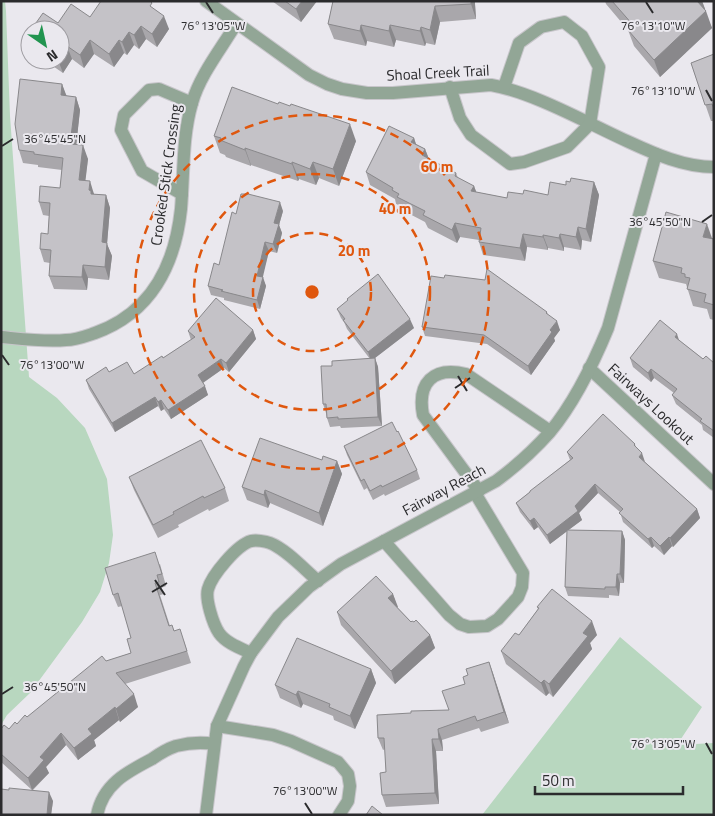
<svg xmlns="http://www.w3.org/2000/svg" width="715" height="816" viewBox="0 0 715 816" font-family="'Titillium Web',sans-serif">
  <rect width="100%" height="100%" fill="#eae8ee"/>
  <!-- green -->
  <g fill="#b8d7bf">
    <path d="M1 1H5L6 11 10 116 29 377 57 398 85 428 107 479 113 535 109 563 100 592 82 622 30 693 7 715 1 725Z"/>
    <path d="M620 637 702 707 677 745 714 743V815H482Z"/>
  </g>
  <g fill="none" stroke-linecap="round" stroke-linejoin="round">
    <!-- minor casing -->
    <g stroke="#c8c6cb" stroke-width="14">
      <g id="minor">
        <path d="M206 1 309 75 327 84 342 89 367 93H393L491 85C535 93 587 123 629 142 655 154 684 167 714 167"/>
        <path d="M450 87 460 118 471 135 510 164 524 162 567 147 590 124 599 67 582 36 564 22 541 27 519 43 504 87"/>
        <path d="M182 194 142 171 121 130 124 115 149 90 159 89 192 103"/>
        <path d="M1 337C22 339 45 342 66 340 76 340 86 336 95 333 151 313 175 265 181 209 184 174 182 137 192 103 200 75 221 49 236 24"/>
        <path d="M589 368 714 484"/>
        <path d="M479 491 423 415C417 383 433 366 466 374L550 431"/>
        <path d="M384 541 449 615 460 624 469 627 487 626 498 619 518 597 522 587 523 573 475 493"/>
        <path d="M251 653C240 648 226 643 219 633 213 624 205 599 208 589 212 575 237 545 251 541 256 540 265 541 270 543 286 549 305 570 318 581"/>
        <path d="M217 726 273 735 291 741 338 762 348 774 350 786 348 801 339 815"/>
        <path d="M97 815C103 784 127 772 152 759 159 754 167 749 176 746 188 743 202 742 214 744"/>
        <path d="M206 815 217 726 244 666 251 653 278 617 309 587 341 564 496 481C515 467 534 450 550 432 574 403 594 362 608 328L656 154"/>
      </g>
    </g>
    <!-- minor -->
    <use href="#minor" stroke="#92a696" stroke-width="12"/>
  </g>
  <!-- wall -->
  <g fill="#a9a7ab">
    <path d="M272 1H317L301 22Z"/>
    <path d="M333 1 475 4 476 19 440 22 435 45 426 43 425 46 396 40 394 47 367 41 366 46 334 39 328 24Z"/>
    <path d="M605 1H702L705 9H704L712 28 660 77 634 46 628 30 606 4Z"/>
    <path d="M154 9 169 29 157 47 146 39 139 49 134 45 127 55 124 53 114 67 94 54 84 68 72 59 63 73 44 60H60L58 23 90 17Z"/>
    <path d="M30 31V50L25 38Z"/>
    <path d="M714 54V121H711L691 63Z"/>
    <path d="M62 84 66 96 76 97 80 110 76 145 88 159 85 180 94 194 106 195 110 208 107 244 112 256 109 280 88 278 87 290 54 289 49 276 50 263 44 262 40 249 48 234 49 216 43 215 39 202 60 188 62 170 38 167V165L23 163 19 150Z"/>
    <path d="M214 136 356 141 339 186 319 178 316 185 299 179 298 181 251 165V166L226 157 225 155 220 153Z"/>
    <path d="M414 138 416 144 425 149 429 159 456 173 458 178 474 186 476 192 507 198 523 194 548 195 570 182H594L599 195 591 242 582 240 581 250 564 247V251L548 248V250L527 247 525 261 483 255 479 242V240L460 237 457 243 428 228 425 222 402 210 401 206 396 204 395 199 370 185 366 172Z"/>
    <path d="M283 211 279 225 282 233 277 253 269 251 262 277 266 286 260 309 224 300V298L211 295 208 286 219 265Z"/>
    <path d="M712 239H714V320L710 319 707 309 693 306 686 284 659 278 653 261Z"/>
    <path d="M347 299 414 328 375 358 378 367 382 426 341 428 340 426 330 427 327 418 326 413 323 404 332 366 370 359 347 329 344 322 341 318 337 309 348 301Z"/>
    <path d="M547 312 548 315 560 330 554 338 555 341 531 375 487 344 425 336 422 327Z"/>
    <path d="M253 330 256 339 229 372 224 368 203 383 208 395 171 419 164 409 161 411 158 406 115 432 89 389 86 380 109 372 134 374 163 358 191 340 188 331Z"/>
    <path d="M680 341 703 359 714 363V438L703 430 702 425 676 404 672 395 674 393 654 378 651 382 633 367 630 358Z"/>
    <path d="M635 444 636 448 645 462 697 509 700 518 673 547 672 546 664 555 654 546 652 548 623 522 620 512 598 493 579 513 582 520 568 530 622 531 625 540 624 583H620L619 596 609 595V598L568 596 565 587 567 531 550 544 538 527 534 530 520 512 516 503 570 460 567 452Z"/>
    <path d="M344 446 417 470 420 479 385 496 384 494 373 500 367 488 364 490 347 455Z"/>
    <path d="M322 460 337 461 342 474 323 526 270 503 268 508 247 500 242 487Z"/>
    <path d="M129 477 225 488 229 501 209 511 208 509 178 525 179 527 158 538 134 490Z"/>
    <path d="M160 564 166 586 161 588 164 594 160 595 170 626 184 641 191 663 125 684 138 707 120 722 119 720 94 740 96 746 78 760 66 745 46 767 49 773 33 790 53 801 51 815H1L9 790H32L1 762V729H9L27 717 106 661 131 653V638L122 606 118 607 113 595Z"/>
    <path d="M393 594 397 607 411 622 430 635 435 648 395 684 341 625 337 612Z"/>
    <path d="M537 607 597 635 590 643 592 649 553 697 549 693 546 696 506 664 501 651 519 635 538 609Z"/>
    <path d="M489 662 509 723 481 732 479 728 442 740 443 751H436L439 804 386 807 382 795 386 772 385 749 383 750 378 738 411 713 449 710 465 684 468 675Z"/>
    <path d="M371 669 376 683 355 729 334 720 333 716 303 704 301 708 280 698 275 685Z"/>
  </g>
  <!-- shaded-wall -->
  <g fill="#89888b">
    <path d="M302 1H317L301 22 296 9Z"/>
    <path d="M471 1H475V4L476 19 471 4Z"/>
    <path d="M695 1H702L705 9 699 13Z"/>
    <path d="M435 6 440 22 435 45 430 30Z"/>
    <path d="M706 11 712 28 660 77 654 60Z"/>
    <path d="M164 16 169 29 157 47 152 34Z"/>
    <path d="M361 25 367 41 366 46 360 31Z"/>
    <path d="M390 25 396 40 394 47 389 31Z"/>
    <path d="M141 26 146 39 139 49 134 35Z"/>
    <path d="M421 27 426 43 425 46 420 31Z"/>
    <path d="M129 32 134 45 127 55 122 42Z"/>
    <path d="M90 40 94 54 84 68 80 55Z"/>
    <path d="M119 40 124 53 114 67 109 54Z"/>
    <path d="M67 46 72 59 63 73 58 60H60V57Z"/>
    <path d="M62 84 67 97 61 95Z"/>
    <path d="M76 97 80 110 75 157 70 144Z"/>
    <path d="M350 124 356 141 339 186 333 169Z"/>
    <path d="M414 138 418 151 411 142Z"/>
    <path d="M83 145 88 159 84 193 79 180Z"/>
    <path d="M245 148 251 165V166L245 150Z"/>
    <path d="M425 149 430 162 422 155Z"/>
    <path d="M292 162 299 179 298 181 292 164Z"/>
    <path d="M313 162 319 178 316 185 310 169Z"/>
    <path d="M90 181 94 194V199L89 190Z"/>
    <path d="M594 182 599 195 591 242 586 229Z"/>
    <path d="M474 186 479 199 471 191Z"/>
    <path d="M106 195 110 208 107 244 112 256 109 280 105 267 102 242Z"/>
    <path d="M280 202 283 211 279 225 282 233 277 253 273 244 274 223Z"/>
    <path d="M455 223 460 237 457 243 452 230Z"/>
    <path d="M707 224 713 241 703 237Z"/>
    <path d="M578 227 582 240 581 250 576 237Z"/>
    <path d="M523 234 527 247 525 261 520 248Z"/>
    <path d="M560 234 564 247V251L559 238Z"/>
    <path d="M543 235 548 248V250L543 237Z"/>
    <path d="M265 242 269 251 261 285 257 276Z"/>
    <path d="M83 265 88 278 87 290 82 277Z"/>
    <path d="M263 277 266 286 260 309 257 300Z"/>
    <path d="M410 319 414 328 371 361 368 352Z"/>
    <path d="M557 321 560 330 554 338 555 341 531 375 528 366 550 330Z"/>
    <path d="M253 330 256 339 229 372 226 363Z"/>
    <path d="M677 334 680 343 675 337Z"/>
    <path d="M375 358 378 367 382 426 378 417Z"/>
    <path d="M221 359 224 368 201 384 198 375Z"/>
    <path d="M651 369 654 378 651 382 648 373Z"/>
    <path d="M205 386 208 395 171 419 168 410Z"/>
    <path d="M155 397 158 406 115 432 112 423Z"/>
    <path d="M161 400 164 409 161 411 158 402Z"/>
    <path d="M642 453 645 462 639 457Z"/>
    <path d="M337 461 342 474 323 526 319 513Z"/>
    <path d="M595 484 598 493 579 513 582 520 550 544 547 535Z"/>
    <path d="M265 490 270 503 268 508 264 495Z"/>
    <path d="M697 509 700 518 673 547 670 538Z"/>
    <path d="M534 518 538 527 534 530 530 521Z"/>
    <path d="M622 531 625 540 624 583 620 574Z"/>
    <path d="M651 537 654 546 652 548 648 539Z"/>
    <path d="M669 537 672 546 664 555 660 546Z"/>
    <path d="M617 574 620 583 619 596 616 587Z"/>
    <path d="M393 594 398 607 393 611 388 598Z"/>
    <path d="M592 621 597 635 590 643 592 649 553 697 549 684 583 633Z"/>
    <path d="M430 635 435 648 395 684 391 671Z"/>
    <path d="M489 662 493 673 509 723 504 712Z"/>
    <path d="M371 669 376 683 355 729 350 716Z"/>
    <path d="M544 680 549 693 546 696 541 683Z"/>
    <path d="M298 691 303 704 301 708 296 695Z"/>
    <path d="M134 694 138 707 120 722 116 709Z"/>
    <path d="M115 707 119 720 94 740 96 746 78 760 74 748 88 729Z"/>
    <path d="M438 729 442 740 443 751 439 739Z"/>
    <path d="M61 733 66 745 46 767 49 773 32 790 28 778 40 757Z"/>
    <path d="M432 739 436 751 439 804 435 793Z"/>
    <path d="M49 792 53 801 51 815H47Z"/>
  </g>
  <!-- building -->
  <g fill="#c4c2c7" stroke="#89888b">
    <path d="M101 1H150L152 3 150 6 164 16 152 34 141 26 134 35 129 32 122 42 119 40 109 54 90 40 80 55 67 46 60 57V30H31L43 13 58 23 71 4 90 17Z"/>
    <path d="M285 1H302L296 9Z"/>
    <path d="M333 1H471V4L435 6 430 30 421 27 420 31 390 25 389 31 361 25 360 31 328 24Z"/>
    <path d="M612 1H697L706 11 654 60 628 30 633 25Z"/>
    <path d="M30 31V41L25 38Z"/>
    <path d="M714 54V109L712 104 705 105 691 63Z"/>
    <path d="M20 79 62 84 61 95 76 97 70 144 83 145 79 180 90 181 89 190 91 191V194L106 195 102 242 107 243 105 267 83 265 82 277 49 276 51 250 40 249 41 233 48 234 50 203 39 202 40 186 60 188 63 158 34 154V152L19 150 15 124Z"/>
    <path d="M232 87 278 104 279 102 290 106 291 104 350 124 333 169 313 162 310 169 292 162V164L245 148V150L220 140 221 138 214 136Z"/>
    <path d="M389 126 414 138 411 142 425 149 422 155 456 173 455 176 474 186 471 191 507 198 508 192 523 194 524 190 548 195 550 182 566 185V181L570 182 571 178 594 182 586 229 578 227 576 237 560 234 559 238 543 235V237L523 234 520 248 479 242 481 228 455 223 452 230 423 215 425 211 397 197 399 194 392 190 393 188 366 172Z"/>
    <path d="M241 194H248L280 202 274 223 279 224 273 244 265 242 257 276 263 277 257 300 221 291 223 290 208 286 214 263 219 265 232 212 236 214Z"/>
    <path d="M666 212 707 224 703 237 714 239V305L704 302 706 294 687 289 690 278 685 277V274L681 273 682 268 653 261Z"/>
    <path d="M487 269 547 312 546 313 557 321 550 330 552 332 528 366 484 335 422 327 431 276 444 278 445 275 485 280Z"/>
    <path d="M378 274 410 319 368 352 343 320 345 319 337 309 348 300 347 299Z"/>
    <path d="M216 298 253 330 226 363 221 359 198 375 205 386 168 410 161 400 158 402 155 397 112 423 86 380 106 367 109 372 127 362 134 374 162 356 163 358 195 337 188 331Z"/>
    <path d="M660 320 677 334 675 337 703 359 706 356 714 363V431L700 421 702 419 672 395 677 389 651 369 648 373 630 358Z"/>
    <path d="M375 358 378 417 338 419V417L327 418 326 404H323L321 366H332V361Z"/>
    <path d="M603 414 635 444 634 445 642 453 639 457 697 509 670 538 669 537 660 546 651 537 648 539 619 513 623 509 595 484 575 506 578 511 547 535 534 518 530 521 516 503 530 492V491L573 458 567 452Z"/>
    <path d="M392 422 397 432 398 431 417 470 382 487 381 485 370 491 364 479 361 481 344 446Z"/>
    <path d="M260 438 322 460 323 456 337 461 319 513 265 490 264 495 242 487Z"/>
    <path d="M201 440 225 488 204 498 203 496 173 512 174 514 153 525 129 477Z"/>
    <path d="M567 530 622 531 620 574H617L616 587H605V589L565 587Z"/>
    <path d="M155 552 162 574 157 575 159 582 155 583 169 626 172 625 174 631 180 629 187 651 116 673 134 694 116 709 115 707 88 729 92 734 74 748 61 733 40 757 44 760 28 778 1 754V729L4 725 9 729 15 722 17 724 25 715 27 717 102 656 106 661 131 653 127 639 131 638 118 593 113 595 105 568Z"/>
    <path d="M376 576 393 594 388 598 411 622 412 621 414 622 416 620 430 635 391 671 337 612Z"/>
    <path d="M552 589 592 621 583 633 588 636 549 684 544 680 541 683 501 651 515 633 519 635 539 608 537 607Z"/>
    <path d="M297 638 371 669 350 716 329 707 330 704 298 691 296 695 275 685Z"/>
    <path d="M489 662 504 712 477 721 475 716 438 729 439 739H432L435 793 382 795 380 773 386 772 384 738H378L377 715 411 713V711L449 710 442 691 465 684 463 677 468 675 466 669Z"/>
    <path d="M9 788 49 792 47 815H1V789L9 790Z"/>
    <path d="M372 806 383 815H366Z"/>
  </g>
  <!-- ticks -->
  <path fill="none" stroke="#2b2b2d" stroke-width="2" d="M206 2 213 13M646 2 653 13M706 90 712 101M2 146 13 139M702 222 712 215M2 355 9 365M458 376 467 391M455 388 470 378M155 580 165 595M152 592 167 583M2 694 13 687M706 743 712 754M305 803 312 814"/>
  <!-- distance rings -->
  <g fill="none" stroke="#df570e" stroke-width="2.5" stroke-dasharray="9 6">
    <circle cx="312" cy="292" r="59"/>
    <circle cx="312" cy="292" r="118"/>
    <circle cx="312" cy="292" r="177"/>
  </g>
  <g text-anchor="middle" stroke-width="4" stroke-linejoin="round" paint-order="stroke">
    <!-- street labels -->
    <g font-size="15" fill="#2b2b2d" stroke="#eae8ee">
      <text transform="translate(438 73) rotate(-3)" y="5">Shoal Creek Trail</text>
      <text transform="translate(166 175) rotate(-82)" y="5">Crooked Stick Crossing</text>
      <text transform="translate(651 404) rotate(43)" y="5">Fairways Lookout</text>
      <text transform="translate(444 490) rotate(-28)" y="5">Fairway Reach</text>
    </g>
  </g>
  <g font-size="12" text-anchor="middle" fill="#2b2b2d" stroke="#eae8ee" stroke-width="4" stroke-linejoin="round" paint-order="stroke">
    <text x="653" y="30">76°13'10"W</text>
    <text x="213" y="30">76°13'05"W</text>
    <text x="663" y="95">76°13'10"W</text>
    <text x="55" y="143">36°45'45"N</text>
    <text x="660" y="226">36°45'50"N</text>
    <text x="52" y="369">76°13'00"W</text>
    <text x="55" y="691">36°45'50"N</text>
    <text x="663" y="748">76°13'05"W</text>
    <text x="305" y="795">76°13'00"W</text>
  </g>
  <circle cx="312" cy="292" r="8" fill="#df570e" stroke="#eae8ee" stroke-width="2.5"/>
  <g font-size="15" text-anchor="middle" font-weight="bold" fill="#df570e" stroke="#eae8ee" stroke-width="4" stroke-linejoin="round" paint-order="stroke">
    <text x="437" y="172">60 m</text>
    <text x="395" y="214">40 m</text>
    <text x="354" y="256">20 m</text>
  </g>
  <!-- border -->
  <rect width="715" height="816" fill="none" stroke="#2b2b2d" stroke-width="5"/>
  <!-- north arrow -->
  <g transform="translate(45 45) rotate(146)"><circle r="24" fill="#eae8ee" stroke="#9e9ca1"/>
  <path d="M0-4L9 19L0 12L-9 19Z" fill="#21944f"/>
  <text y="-8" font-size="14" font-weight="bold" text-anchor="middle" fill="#2b2b2d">N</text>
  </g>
  <!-- scale -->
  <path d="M535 786v8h148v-8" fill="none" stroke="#2b2b2d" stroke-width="2.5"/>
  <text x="542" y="786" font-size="15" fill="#2b2b2d" stroke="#eae8ee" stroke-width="4" paint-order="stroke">50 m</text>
</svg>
